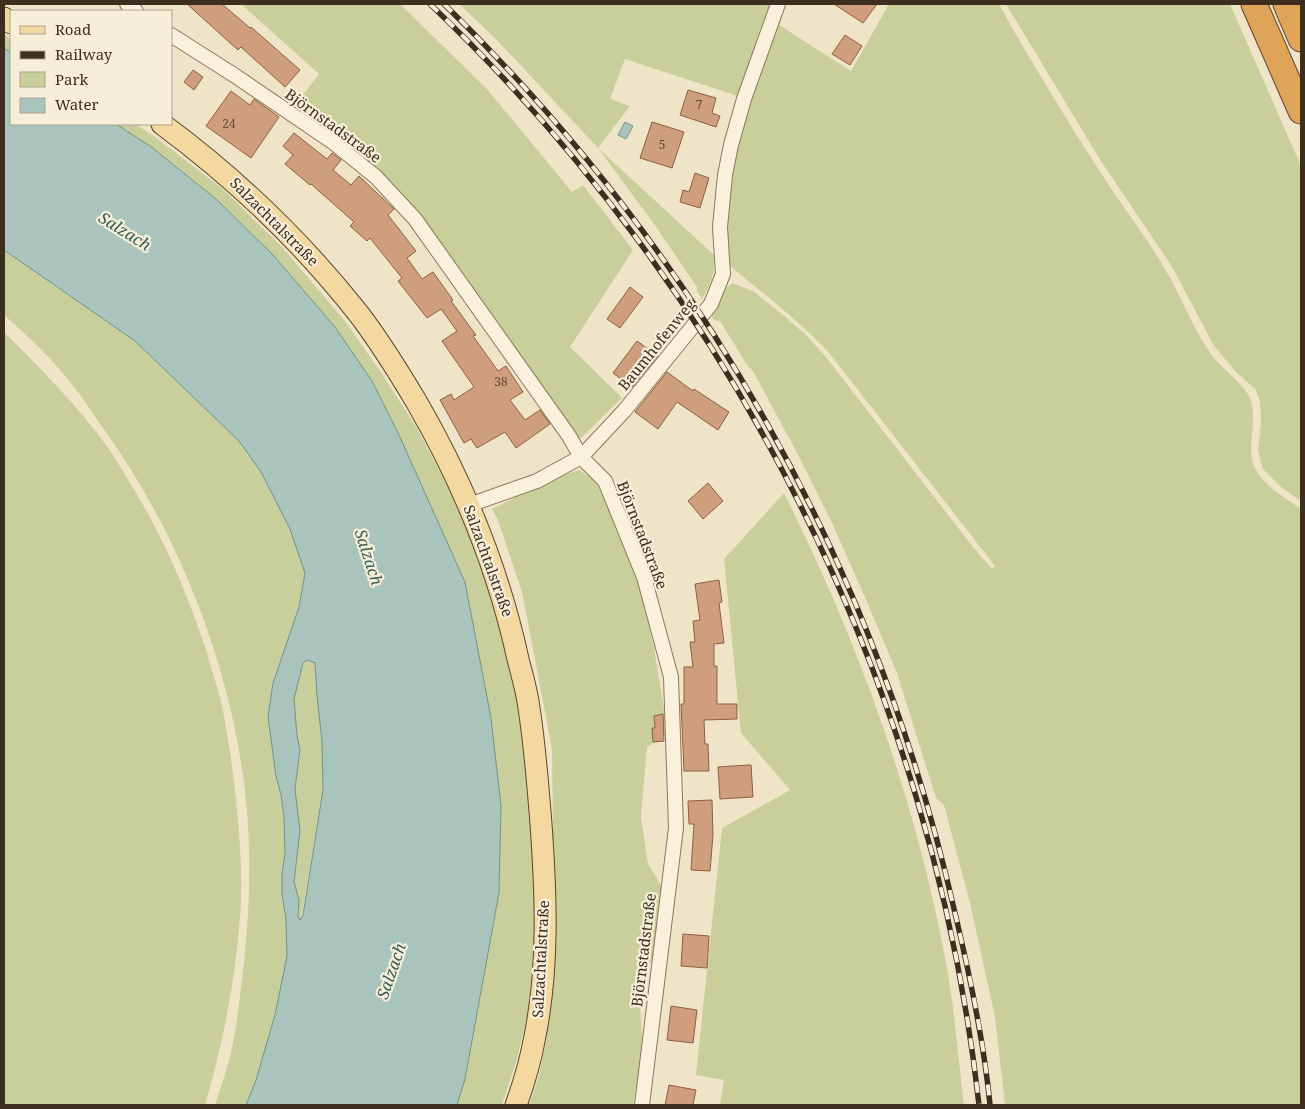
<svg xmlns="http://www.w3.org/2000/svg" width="1305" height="1109" viewBox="0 0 1305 1109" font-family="'Noto Serif',serif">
  <rect width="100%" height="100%" fill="#f0e4c8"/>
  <!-- green -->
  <g fill="#c9cf9b">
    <path d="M241 4H400L486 88 572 192 583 185 633 250 570 347 622 398 579 440 493 317 419 216 372 166 296 104 319 74Z"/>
    <path d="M459 4H774L738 96 625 59 610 99 630 106 598 148 714 255C715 275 711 283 702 299L697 292V287L654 224 598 148 496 39Z"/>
    <path d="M889 4H999C1030 61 1065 117 1101 173 1120 203 1143 232 1162 264 1180 293 1191 326 1211 354 1221 368 1237 378 1247 393 1262 416 1243 446 1256 470 1265 487 1286 498 1301 509V1105H1005L995 1017 970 903 944 805 936 798 897 673 864 595 833 525 796 451 753 371 747 365 720 321 714 320 711 315 727 287 733 283 753 291 783 315 806 335 826 357 973 547 992 569 995 566 830 354C799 321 764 294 729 265L726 228 730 173 743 120 776 23 851 71Z"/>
    <path d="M1006 4H1230L1301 166V501L1281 487 1263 469 1258 451 1261 422 1260 402 1256 390 1235 371 1214 346 1171 265 1099 158Z"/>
    <path d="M4 34 11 40V53L4 48Z"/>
    <path d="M116 124H135L154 136 224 190 282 247 345 321 382 374 417 428 471 531 510 656 529 771 537 911 534 965 529 1008 517 1059 502 1105H457L465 1079 499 893 501 806 491 718 465 582 399 435 372 381 335 327 273 255 216 199 150 146Z"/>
    <path d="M4 250 135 341 239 441 261 472 290 529 305 573 299 607 284 654 268 717 276 776 281 795 284 816 285 854 282 873V894L286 919 287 956 275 1015 256 1080 246 1105H215C219 1092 224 1078 228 1064 237 1031 240 995 244 961 248 924 250 887 249 849 246 705 189 549 106 432 94 416 84 399 71 383 51 358 28 336 4 315Z"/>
    <path d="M4 332C41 369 78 406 109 449 116 459 122 470 129 481 162 535 186 589 206 650 212 672 220 693 224 716 229 743 233 772 236 800 240 839 243 879 240 918 235 982 223 1044 205 1105H4Z"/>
    <path d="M579 470 591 478 603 491 640 586 654 648 668 734 647 747 641 818 648 863 663 889 655 957 638 978 643 1050 633 1105H529L538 1079 546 1043 550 1003 554 936 552 749 522 592 498 520 492 509 556 477Z"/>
    <path d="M784 493C858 641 916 800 946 963 955 1010 958 1058 964 1105H720L724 1080 696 1075 722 828 790 790 741 733 724 559Z"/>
    <path d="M307 660 315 662 317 696 322 741 323 790 301 920 298 917 299 900 294 882 296 809 295 789 300 749 297 736 294 699 303 663Z"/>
  </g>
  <!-- water -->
  <g fill="#a9c4bc" stroke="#6f938a" fill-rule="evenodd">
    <path d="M4 48 11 53V124H116L150 146 216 199 273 255 335 327 372 381 399 435 465 582 491 718 501 806 499 893 465 1079 457 1105H246L256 1080 275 1015 287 956 286 919 282 894V873L285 854 284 816 281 795 276 776 268 717 273 683 299 607 305 573 290 529 261 472 239 441 135 341 4 250ZM307 660 315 663 317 696 322 741 323 790 303 915 300 920 298 917 299 900 294 882 300 831 295 789 300 749 297 736 294 699 303 663Z"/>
    <path d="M625 122 633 126 626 139 618 135Z"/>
  </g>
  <!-- building -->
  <g fill="#cf9f7d" stroke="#8d5f41">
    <path d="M187 4H222L250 28 251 27 300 70 285 87 241 47 238 50Z"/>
    <path d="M834 4H877L863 23Z"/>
    <path d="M845 35 862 46 850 65 832 54Z"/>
    <path d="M193 70 203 77 194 90 184 82Z"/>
    <path d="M688 90 716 98 712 113 720 116 716 127 680 115Z"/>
    <path d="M231 91 250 105 254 99 279 117 251 158 206 126Z"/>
    <path d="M652 122 684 132 672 168 640 158Z"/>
    <path d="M294 133 327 159 332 153 341 160 333 170 351 185 359 176 394 209 388 215 416 251 407 258 422 279 433 272 453 300 451 301 476 335 473 336 498 371 506 366 523 392 510 400 525 420 540 410 550 424 516 448 505 432 477 448 471 439 464 443 440 400 451 394 454 400 474 387 442 341 457 331 441 309 427 318 398 281 402 278 370 238 367 241 350 226 354 222 311 184 310 185 285 164 293 155 283 146Z"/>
    <path d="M695 173 709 178 700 208 680 202 683 190 689 192Z"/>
    <path d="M630 287 643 297 620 328 607 319Z"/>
    <path d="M637 341 658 356 632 387 613 373Z"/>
    <path d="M667 372 693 391 694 389 729 412 718 430 677 402 658 429 635 412Z"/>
    <path d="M708 483 723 501 703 519 688 501Z"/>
    <path d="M719 580 722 602 719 603 724 643 714 644V666H717V704H737V719L704 720 705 744H708L709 771H684L681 704H684V667H693L690 642H695L693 621 700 620 695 584Z"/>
    <path d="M663 714 664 741 653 742 652 728H655L654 716Z"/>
    <path d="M748 765H751L753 797 720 799 718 767Z"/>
    <path d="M712 800 713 835 710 871 691 870 694 824H689L688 801Z"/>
    <path d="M683 934 709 936 707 968 681 966Z"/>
    <path d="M671 1006 697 1010 693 1043 667 1040Z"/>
    <path d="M669 1085 696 1090 693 1105H665Z"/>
  </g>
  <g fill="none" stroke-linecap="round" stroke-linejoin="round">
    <!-- minor casing -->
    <g stroke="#8d765c" stroke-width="16">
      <g id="minor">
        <path d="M127 4 136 11"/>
        <path d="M171 35 234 75 334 143 376 177 415 219 569 436 581 457 605 481 644 577 671 677 676 828 642 1105"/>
        <path d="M469 505 537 481 581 457 624 411 711 304 723 274 720 227 725 175 731 145 744 99 778 4"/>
      </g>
    </g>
    <!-- primary casing -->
    <g stroke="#5b4430" stroke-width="23">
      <g id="primary">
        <path d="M4 18 11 23"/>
        <path d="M162 124C235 178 301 241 358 313 379 340 398 371 416 401 463 482 498 568 518 659 522 675 527 691 529 708 535 746 538 786 541 824 546 894 549 966 535 1036 531 1059 524 1083 516 1105"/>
      </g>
    </g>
    <!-- motorway casing -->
    <g stroke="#5b4430" stroke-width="27">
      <g id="motorway">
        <path d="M1254 4 1301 111"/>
        <path d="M1286 4 1301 39"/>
      </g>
    </g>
    <!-- minor -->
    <use href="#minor" stroke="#faf1dc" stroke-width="14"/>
    <!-- primary -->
    <use href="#primary" stroke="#f3d9a0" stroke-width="21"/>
    <!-- motorway -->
    <use href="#motorway" stroke="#e0a458" stroke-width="25"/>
    <!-- rail casing -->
    <g stroke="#3d2e20" stroke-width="5.5">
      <g id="rail">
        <path d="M430 4C733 292 933 689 979 1105"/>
        <path d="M444 4C700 253 876 565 955 913 970 976 984 1041 990 1105"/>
      </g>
    </g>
    <!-- rail -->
    <use href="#rail" stroke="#f7eed8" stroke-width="4" stroke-dasharray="11" stroke-linecap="butt"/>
  </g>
  <g text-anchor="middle" stroke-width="4.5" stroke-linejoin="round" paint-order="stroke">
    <!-- number labels -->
    <g font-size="12" fill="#624a37">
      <text x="699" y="109">7</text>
      <text x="229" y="128">24</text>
      <text x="662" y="149">5</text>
      <text x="501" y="386">38</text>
    </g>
    <!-- street labels -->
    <g font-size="15" fill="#3d2e20" stroke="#f7eed8">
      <text transform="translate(333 126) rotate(36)" y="5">Björnstadstraße</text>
      <text transform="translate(274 222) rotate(45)" y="5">Salzachtalstraße</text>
      <text transform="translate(657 345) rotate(-51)" y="5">Baumhofenweg</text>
      <text transform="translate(642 535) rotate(69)" y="5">Björnstadstraße</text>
      <text transform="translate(488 561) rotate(70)" y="5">Salzachtalstraße</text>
      <text transform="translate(644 950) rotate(-83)" y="5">Björnstadstraße</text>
      <text transform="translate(541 959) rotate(-87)" y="5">Salzachtalstraße</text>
    </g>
    <!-- water labels -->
    <g font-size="16" font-style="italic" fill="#2f5d5a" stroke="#f7eed8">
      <text transform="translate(125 231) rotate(32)" y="6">Salzach</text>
      <text transform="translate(369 557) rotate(72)" y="6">Salzach</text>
      <text transform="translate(391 971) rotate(-71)" y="6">Salzach</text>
    </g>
  </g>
  <!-- border -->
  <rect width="1305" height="1109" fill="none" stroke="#3d2e20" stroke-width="10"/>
  <!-- legend -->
  <rect x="10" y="10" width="162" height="115" fill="#f7eed8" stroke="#ada18e"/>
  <rect x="20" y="26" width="25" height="8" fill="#f3d9a0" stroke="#ada18e"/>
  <text x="55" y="35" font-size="15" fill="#3d2e20">Road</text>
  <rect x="20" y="51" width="25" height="8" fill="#3d2e20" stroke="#ada18e"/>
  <text x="55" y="60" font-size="15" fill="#3d2e20">Railway</text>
  <rect x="20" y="72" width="25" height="15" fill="#c9cf9b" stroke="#ada18e"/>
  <text x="55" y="85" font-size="15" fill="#3d2e20">Park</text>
  <rect x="20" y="98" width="25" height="15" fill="#a9c4bc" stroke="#ada18e"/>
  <text x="55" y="110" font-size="15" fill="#3d2e20">Water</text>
</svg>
